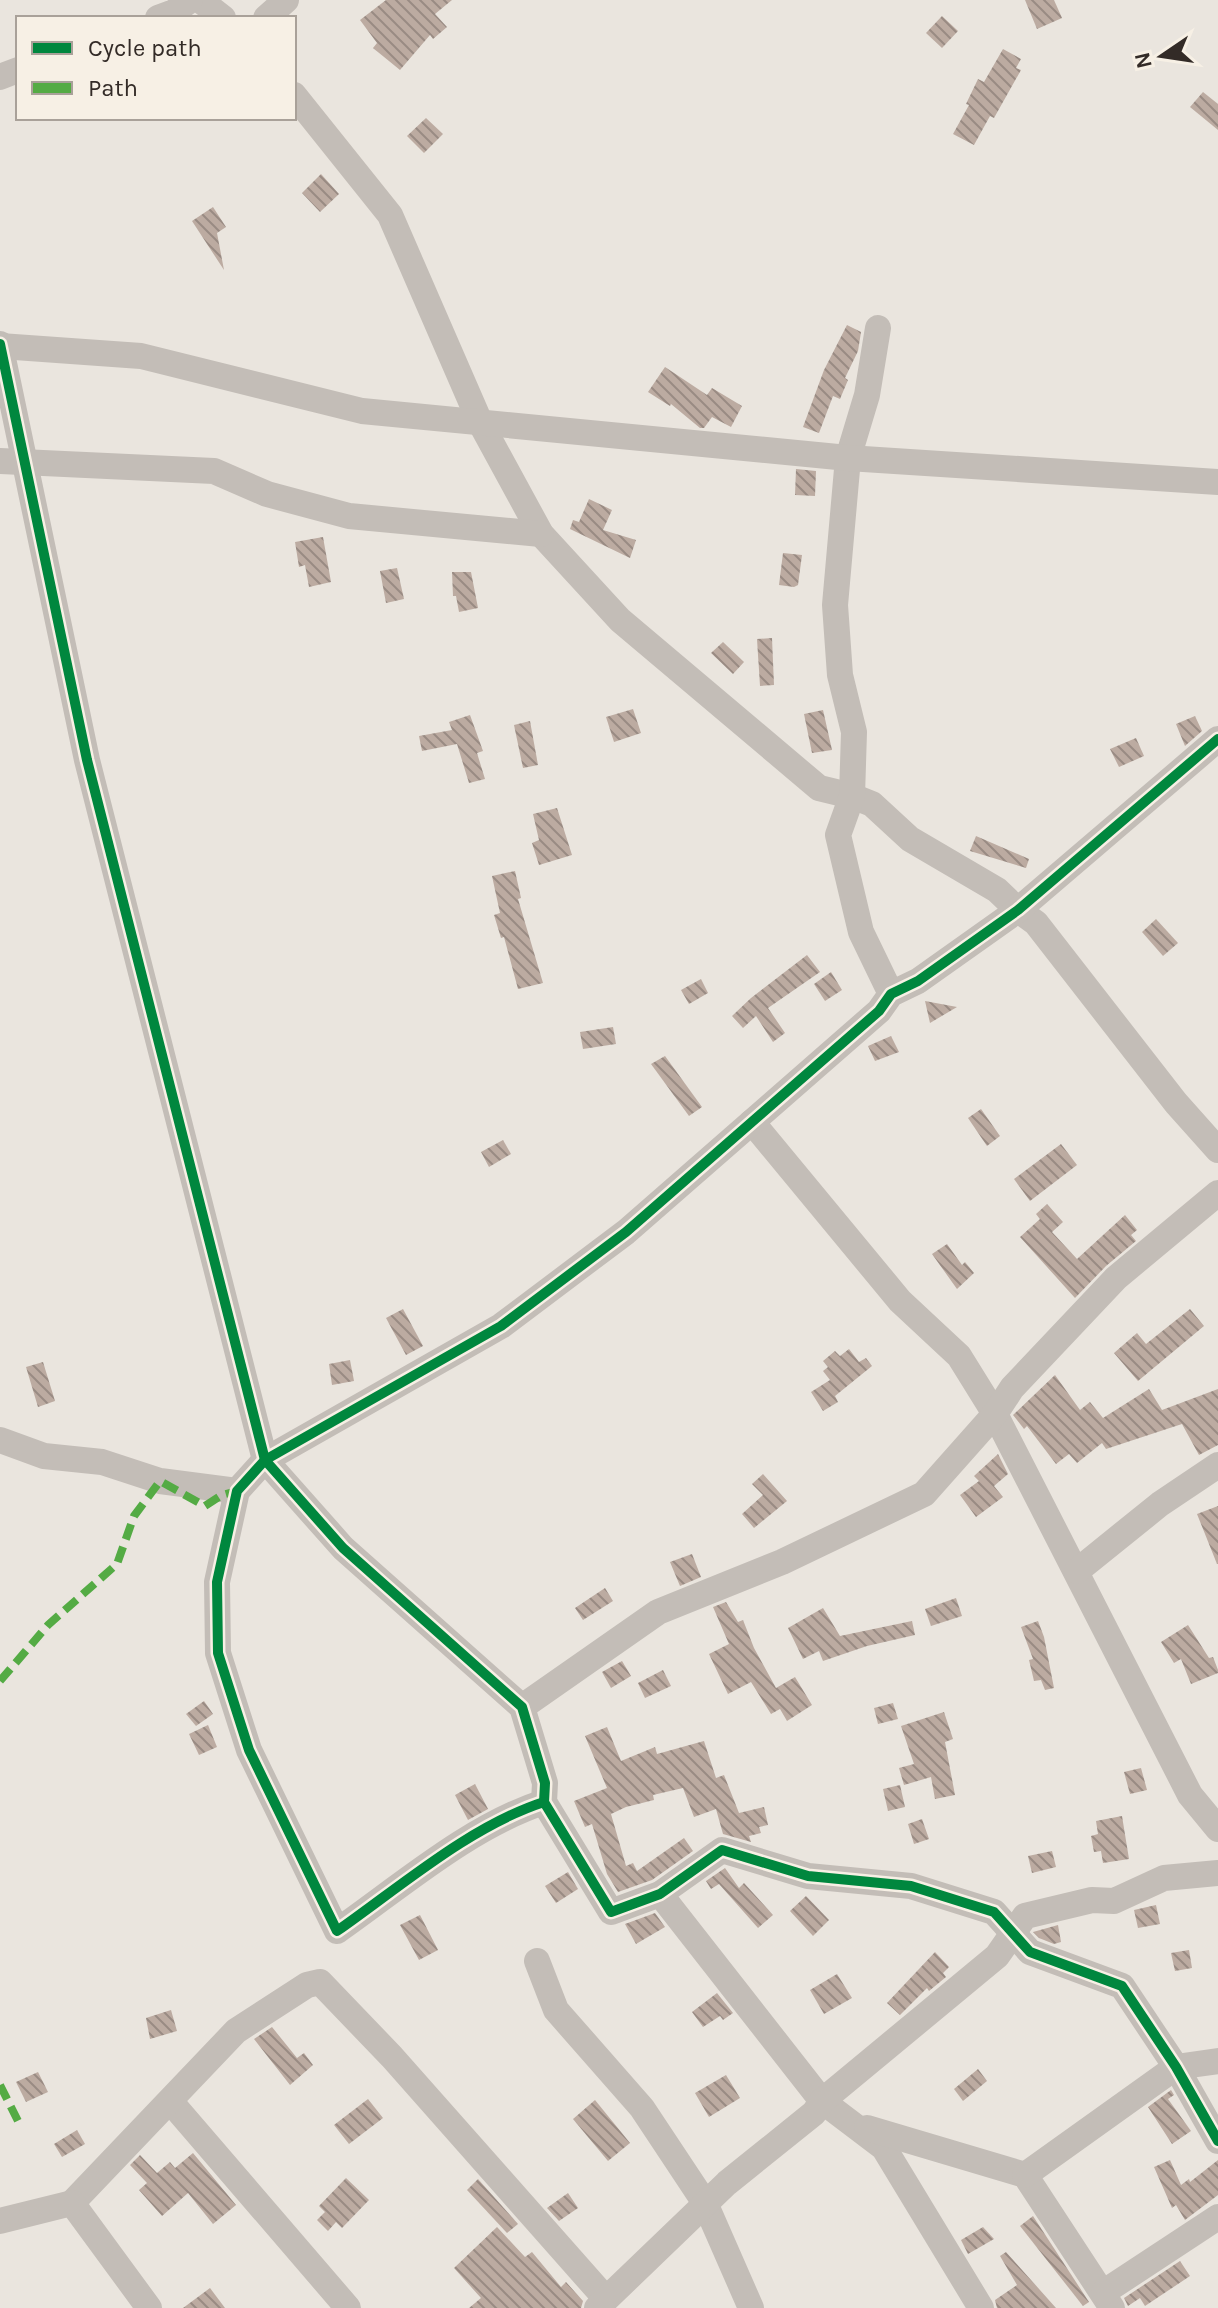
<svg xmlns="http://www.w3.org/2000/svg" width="1218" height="2308" viewBox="0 0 1218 2308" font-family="Karla,sans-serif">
  <defs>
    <pattern id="building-back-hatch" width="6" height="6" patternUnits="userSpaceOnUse" patternTransform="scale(2)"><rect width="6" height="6" fill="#bcaba1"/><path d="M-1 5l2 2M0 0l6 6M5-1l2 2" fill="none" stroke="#998b83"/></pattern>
  </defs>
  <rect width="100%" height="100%" fill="#eae5de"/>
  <!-- building -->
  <g fill="url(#building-back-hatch)">
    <path d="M386 0H452L435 14 447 27 433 39 430 35 400 70 373 48 377 43 360 20Z"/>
    <path d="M1025 0H1054L1062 18 1037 29Z"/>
    <path d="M942 16 958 31 942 48 926 33Z"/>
    <path d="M1003 49 1021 59 1016 68 1021 70 994 118 990 116 974 145 953 134 969 105 966 104 978 79 984 82Z"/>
    <path d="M1203 92 1218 104V130L1190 107Z"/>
    <path d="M426 118 443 134 424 153 407 136Z"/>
    <path d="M321 174 339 194 320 212 302 193Z"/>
    <path d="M213 207 226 227 217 233 224 270 192 221Z"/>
    <path d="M847 325 861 332 858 351 845 378 848 380 840 399 833 396 819 433 803 427 824 370Z"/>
    <path d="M665 367 707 395 712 388 742 406 731 427 712 417 704 428H700L671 404 670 406 648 392Z"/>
    <path d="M796 469 816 471 815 496 795 495Z"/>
    <path d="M589 499 612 510 603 530 636 540 630 558 570 529 573 520 579 522Z"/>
    <path d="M323 537 331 582 309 587 305 565 299 567 295 542Z"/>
    <path d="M783 553 802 555 798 585 794 587 779 585Z"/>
    <path d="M397 568 404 599 386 603 380 571Z"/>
    <path d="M452 572H471L478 608 459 612 456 596H453Z"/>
    <path d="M772 638 774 685 760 686 757 639Z"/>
    <path d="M723 642 744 662 733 674 711 653Z"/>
    <path d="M633 709 641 733 614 742 606 717Z"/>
    <path d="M823 710 832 750 812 753 804 714Z"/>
    <path d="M470 715 483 751 477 753 485 779 469 783 457 744 422 751 419 736 452 730 449 722Z"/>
    <path d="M1195 716 1202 731 1185 746 1176 724Z"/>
    <path d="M530 721 538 765 523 768 514 725Z"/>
    <path d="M1136 738 1144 756 1119 767 1110 749Z"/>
    <path d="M557 808 572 855 539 865 532 843 539 840 533 814Z"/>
    <path d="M976 836 1029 859 1026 868 970 851Z"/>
    <path d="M515 871 521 898 518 899 543 983 518 989 504 937 501 938 494 915 500 913 492 876Z"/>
    <path d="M1156 919 1178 943 1163 956 1142 932Z"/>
    <path d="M807 955 820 972 768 1008 785 1033 773 1042 756 1016 743 1028 732 1016 751 998Z"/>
    <path d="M831 972 842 990 825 1001 814 984Z"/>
    <path d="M701 979 708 993 689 1004 681 990Z"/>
    <path d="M925 1001 957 1007 930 1023Z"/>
    <path d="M613 1027 616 1044 583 1049 580 1032Z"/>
    <path d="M891 1036 899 1052 875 1061 868 1046Z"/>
    <path d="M665 1056 702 1107 689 1116 651 1064Z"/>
    <path d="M981 1109 1000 1136 987 1146 968 1118Z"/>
    <path d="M503 1140 511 1154 489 1167 481 1152Z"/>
    <path d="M1061 1144 1077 1165 1030 1201 1014 1179Z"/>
    <path d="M1047 1204 1063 1222 1052 1232 1077 1259 1125 1215 1137 1230 1131 1235 1136 1241 1106 1266 1075 1298 1020 1237 1040 1219 1036 1214Z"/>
    <path d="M947 1244 962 1265 965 1262 974 1273 957 1289 932 1254Z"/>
    <path d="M403 1309 423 1346 406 1355 386 1318Z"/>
    <path d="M1190 1309 1204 1326 1138 1381 1114 1353 1137 1333 1146 1344Z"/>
    <path d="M849 1349 859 1362 866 1358 872 1366 835 1396 838 1402 823 1411 811 1392 830 1380 823 1371 828 1367 823 1361 835 1351 840 1356Z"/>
    <path d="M350 1360 354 1381 332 1385 329 1364Z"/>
    <path d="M43 1362 55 1401 38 1407 26 1367Z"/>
    <path d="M1055 1375 1080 1410 1090 1402 1103 1418 1149 1389 1162 1410 1218 1389V1445L1199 1455 1182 1424 1106 1449 1102 1443 1077 1463 1069 1454 1056 1464 1027 1426 1024 1429 1013 1415Z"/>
    <path d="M998 1454 1008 1474 994 1486 1003 1497 976 1517 960 1495 979 1481 974 1476Z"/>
    <path d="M763 1474 787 1501 754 1528 742 1514 763 1495 752 1484Z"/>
    <path d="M1218 1506V1564H1217L1197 1514Z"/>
    <path d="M692 1554 701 1577 680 1586 670 1562Z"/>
    <path d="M605 1588 613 1601 583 1620 575 1608Z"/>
    <path d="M956 1598 962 1616 931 1626 925 1609Z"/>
    <path d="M726 1602 738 1622 743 1620 754 1648 776 1688 795 1677 812 1705 787 1721 780 1709 771 1714 751 1682 728 1694 709 1654 729 1644 713 1607Z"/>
    <path d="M823 1608 840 1636 912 1621 915 1635 867 1646 823 1661 819 1651 803 1659 788 1628Z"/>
    <path d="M1038 1621 1044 1637 1054 1688 1045 1690 1041 1680 1034 1681 1029 1660 1033 1659 1021 1627Z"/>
    <path d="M1188 1625 1209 1658 1213 1657 1218 1670V1673L1191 1684 1181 1659 1174 1663 1161 1642Z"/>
    <path d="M622 1661 631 1676 611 1688 602 1672Z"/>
    <path d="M663 1670 671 1686 645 1698 638 1683Z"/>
    <path d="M204 1701 213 1714 196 1726 186 1714Z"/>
    <path d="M893 1703 898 1719 878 1724 874 1708Z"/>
    <path d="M944 1712 953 1739 945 1742 955 1795 935 1799 931 1777 904 1785 899 1768 914 1764 901 1726Z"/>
    <path d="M208 1725 217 1747 199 1755 189 1734Z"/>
    <path d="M607 1727 621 1761 655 1747 657 1754 704 1741 716 1778 724 1775 739 1813 764 1807 768 1825 759 1827 761 1833 749 1836 751 1842 723 1834 716 1809 694 1817 683 1788 653 1795 654 1800 626 1807 611 1814 626 1866 633 1863 637 1871 684 1838 693 1851 652 1880 618 1892 607 1874 592 1824 585 1827 574 1801 607 1788 585 1736Z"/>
    <path d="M1141 1768 1147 1790 1130 1794 1124 1772Z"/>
    <path d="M475 1784 488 1809 468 1820 455 1795Z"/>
    <path d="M900 1785 905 1807 888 1811 883 1789Z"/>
    <path d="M1122 1816 1129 1859 1103 1863 1101 1851 1094 1852 1091 1836 1098 1834 1096 1821Z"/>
    <path d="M922 1819 929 1839 914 1844 908 1824Z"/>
    <path d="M1052 1851 1056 1867 1032 1873 1028 1856Z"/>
    <path d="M725 1868 739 1888 744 1883 773 1915 758 1928 719 1884 711 1889 706 1881Z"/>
    <path d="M568 1872 578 1889 556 1903 545 1886Z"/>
    <path d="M806 1896 829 1920 813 1936 790 1911Z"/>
    <path d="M1156 1905 1160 1924 1138 1928 1134 1910Z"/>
    <path d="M655 1913 665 1927 636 1944 625 1924Z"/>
    <path d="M420 1915 438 1950 419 1960 400 1925Z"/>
    <path d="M1058 1925 1061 1942 1054 1944 1039 1938 1033 1932Z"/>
    <path d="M1189 1950 1192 1968 1175 1971 1171 1953Z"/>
    <path d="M935 1952 949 1967 943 1973 946 1977 929 1991 927 1988 900 2015 887 2003Z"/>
    <path d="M837 1974 852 1998 824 2014 810 1990Z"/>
    <path d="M717 1993 733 2013 723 2020 720 2016 703 2027 692 2012Z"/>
    <path d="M171 2010 177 2031 150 2039 146 2018Z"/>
    <path d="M272 2027 297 2058 304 2053 313 2065 290 2085 254 2039Z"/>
    <path d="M978 2069 987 2081 963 2101 954 2089Z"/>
    <path d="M38 2072 48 2092 26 2102 16 2082Z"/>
    <path d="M726 2075 740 2098 709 2117 695 2093Z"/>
    <path d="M1171 2090 1174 2095 1168 2099 1191 2131 1172 2144 1148 2107Z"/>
    <path d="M368 2099 383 2118 349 2144 334 2125Z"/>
    <path d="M595 2100 630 2143 608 2161 573 2119Z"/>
    <path d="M77 2130 85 2144 62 2157 54 2144Z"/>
    <path d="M193 2153 236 2205 213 2224 188 2193 162 2216 139 2190 147 2183 130 2165 140 2155 157 2173 170 2162 175 2168Z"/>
    <path d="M1170 2160 1181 2185 1189 2179 1190 2182 1218 2160V2195L1185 2220 1176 2205 1172 2208 1154 2167Z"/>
    <path d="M346 2178 369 2200 342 2228 336 2222 328 2231 317 2220 325 2212 319 2206Z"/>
    <path d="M478 2179 518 2224 507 2233 467 2190Z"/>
    <path d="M568 2193 578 2208 559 2221 547 2208Z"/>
    <path d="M1033 2216 1089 2302 1083 2306 1020 2226Z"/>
    <path d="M497 2227 525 2257 532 2252 561 2287 566 2282 583 2301 581 2308H469L481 2298 454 2268Z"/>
    <path d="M983 2227 994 2239 968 2254 961 2240Z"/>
    <path d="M1006 2252 1056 2308H997L995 2300 1017 2285 1000 2256Z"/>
    <path d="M1180 2261 1190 2276 1145 2306 1140 2298 1128 2306 1124 2298Z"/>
    <path d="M210 2288 225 2308H183Z"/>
  </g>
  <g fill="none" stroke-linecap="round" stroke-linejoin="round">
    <!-- minor -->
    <g stroke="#c3bdb7" stroke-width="26">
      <path d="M200 0 223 18"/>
      <path d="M158 18 174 12 190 0"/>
      <path d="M266 18 286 0"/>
      <path d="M0 77 18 70"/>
      <path d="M294 95 390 215 480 422 541 534 620 620 819 788 852 796 872 804 910 839 997 890 1018 910 1036 923 1176 1103 1218 1150"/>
      <path d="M878 328 867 395 848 458 835 605 840 675 854 732 852 796 838 835 861 932 891 994"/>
      <path d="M0 344 87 760 265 1460 343 1548 522 1707 545 1783 544 1802 611 1912 660 1894 722 1850 808 1876 911 1886 994 1912 1030 1952 1122 1986 1176 2067 1218 2141"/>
      <path d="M0 346 141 356 362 411 848 458 1218 482"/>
      <path d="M0 461 214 471 267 494 349 516 541 534"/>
      <path d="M752 1122 900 1301 959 1356 995 1414 1190 1795 1218 1829"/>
      <path d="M0 1440 44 1456 102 1462 160 1481 237 1491"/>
      <path d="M1077 1571 1160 1504 1218 1465"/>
      <path d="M522 1707 658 1612 782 1562 924 1494 995 1414 1012 1388 1116 1278 1218 1193"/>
      <path d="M544 1802C470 1826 400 1887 337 1931L249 1750 218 1653 217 1582 237 1491 265 1460 501 1326 626 1232 879 1011 891 994 918 981 1018 910 1218 739"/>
      <path d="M660 1894 822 2101 884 2148 981 2308"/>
      <path d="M537 1961 556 2010 642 2108 705 2203 751 2308"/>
      <path d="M170 2101 348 2308"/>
      <path d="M867 2128 1025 2175 1112 2308"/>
      <path d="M1025 2175 1176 2067 1218 2061"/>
      <path d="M72 2203 236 2031 307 1985 320 1982 392 2057 606 2299"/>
      <path d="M0 2221 72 2203 149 2308"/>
      <path d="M1104 2292 1218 2217"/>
      <path d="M597 2308 727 2183 814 2113 822 2101 997 1956 1025 1916 1092 1900 1114 1901 1164 1878 1218 1873"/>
    </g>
    <!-- quiet -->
    <g stroke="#54ab44" stroke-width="8" stroke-dasharray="16 8" stroke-linecap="butt">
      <path d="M0 1681 48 1625 117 1564 134 1516 160 1481 205 1506 222 1495 237 1491"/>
      <path d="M0 2085 20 2125"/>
    </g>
    <!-- cycleway casing -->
    <g stroke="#f7f0e5" stroke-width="15">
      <g id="cycleway">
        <path d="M0 344 87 760 265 1460 343 1548 522 1707 545 1783 544 1802 611 1912 660 1894 722 1850 808 1876 911 1886 994 1912 1030 1952 1122 1986 1176 2067 1218 2141"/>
        <path d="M544 1802C470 1826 400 1887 337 1931L249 1750 218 1653 217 1582 237 1491 265 1460 501 1326 626 1232 879 1011 891 994 918 981 1018 910 1218 739"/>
      </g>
    </g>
    <!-- cycleway -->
    <use href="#cycleway" stroke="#00873e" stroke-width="10"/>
  </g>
  <!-- legend -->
  <rect x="16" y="16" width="280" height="104" fill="#f7f0e5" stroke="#a9a199" stroke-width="2"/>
  <rect x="32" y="42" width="40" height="12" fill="#00873e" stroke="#a9a199" stroke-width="2"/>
  <text x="88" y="56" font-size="24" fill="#332b27">Cycle path</text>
  <rect x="32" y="82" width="40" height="12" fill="#54ab44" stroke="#a9a199" stroke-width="2"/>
  <text x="88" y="96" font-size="24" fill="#332b27">Path</text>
  <!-- north arrow -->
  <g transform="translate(1162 56) rotate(257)" stroke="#f7f0e5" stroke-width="6" paint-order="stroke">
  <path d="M0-6L14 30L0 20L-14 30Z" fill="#332b27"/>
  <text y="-12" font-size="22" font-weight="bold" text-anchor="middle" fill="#332b27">N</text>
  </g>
</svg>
